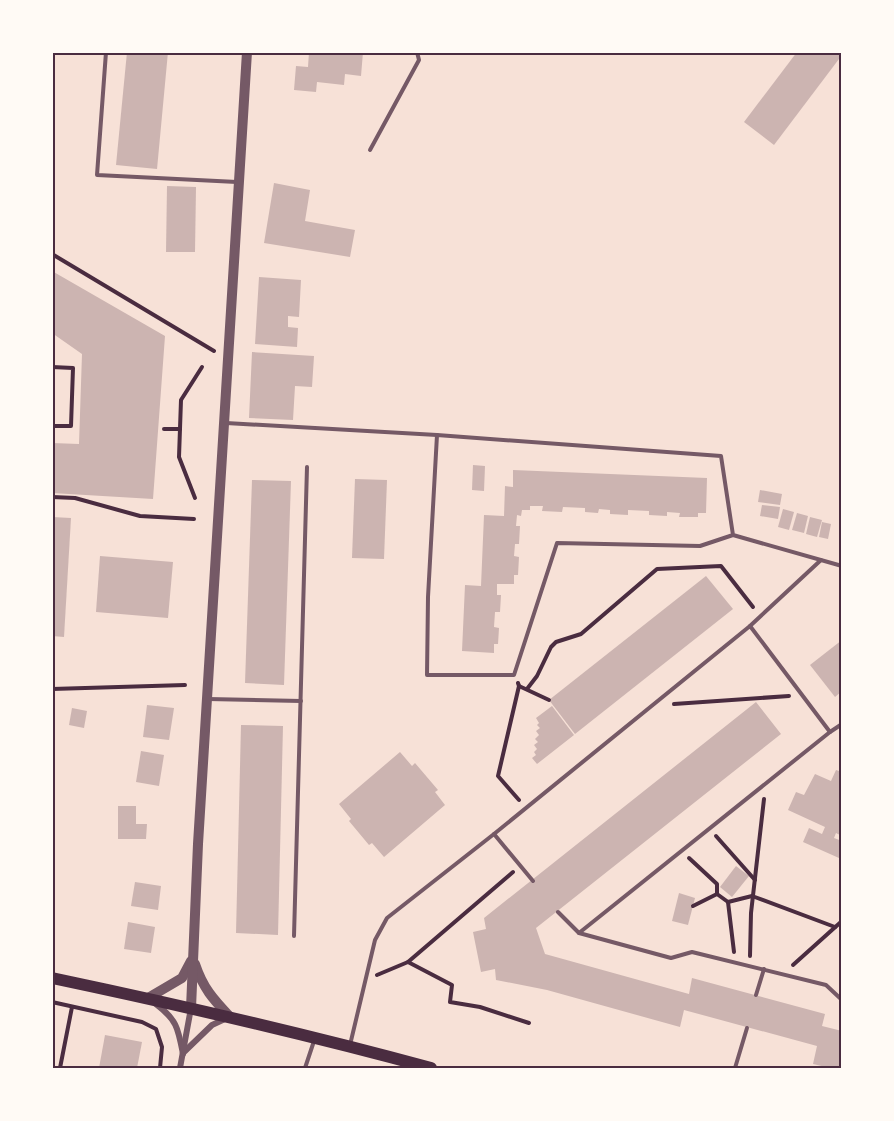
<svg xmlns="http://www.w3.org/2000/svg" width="894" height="1121" viewBox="0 0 894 1121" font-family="'Roboto Condensed',sans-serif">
  <rect width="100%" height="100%" fill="#f7e1d7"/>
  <!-- building -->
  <g fill="#ccb4b1">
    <path d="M127 52H168L157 169 116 165Z"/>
    <path d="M309 52H363L361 76 345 74 344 85 317 82 316 92 294 90 296 66 308 67Z"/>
    <path d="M797 52H842V55L774 145 744 122Z"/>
    <path d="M274 183 310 190 305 221 355 230 350 257 264 243Z"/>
    <path d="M167 186 196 187 195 252H166Z"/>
    <path d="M52 271 165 336 153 499 52 493V443L79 444 82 354 52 333Z"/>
    <path d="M259 277 301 280 299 317 288 316V327L298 328 297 347 255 344Z"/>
    <path d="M252 352 314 356 312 387 295 386 293 420 249 418Z"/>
    <path d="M473 465 485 466 484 491 472 490Z"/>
    <path d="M513 470 707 478 706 513H698V517H679L680 513 667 512V516L649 515V511L628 510V515L610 514V510L599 509 598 513 585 512V508L563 507 562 512 542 511 543 506H530V510H522L521 516 517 515 516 526H520L519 544H515L514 556 519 557 518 575H514V584H497V595H501L500 612H495L494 627 499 628 498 644H494V653L462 651 465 585 481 586 484 515 504 516 505 486 513 487Z"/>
    <path d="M355 479 387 480 384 559 352 558Z"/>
    <path d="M252 480 291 481 284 685 245 683Z"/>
    <path d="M760 490 782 494 780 505 758 502Z"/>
    <path d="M762 505 780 507 778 519 760 516Z"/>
    <path d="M783 509 794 512 789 530 778 527Z"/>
    <path d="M797 513 808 516 804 533 792 530Z"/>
    <path d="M52 517 71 518 64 637 52 636Z"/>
    <path d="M810 517 822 520 817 537 806 534Z"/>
    <path d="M822 522 831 524 828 539 819 537Z"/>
    <path d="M100 556 173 562 168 618 96 612Z"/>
    <path d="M706 576 733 609 575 734 549 700Z"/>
    <path d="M842 640V691L835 697 810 665Z"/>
    <path d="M756 702 781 734 536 928 545 954 689 994 692 978 825 1014 822 1026 842 1031V1068H830L813 1064 817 1046 684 1010 680 1027 547 990 496 980 495 969 481 972 473 932 486 929 484 918Z"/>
    <path d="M147 705 174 708 169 740 143 737Z"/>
    <path d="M552 706 574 735 537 764 532 758 536 755 534 752 537 749 534 745 538 742 535 739 539 735 536 731 540 728 537 725 539 723 536 718Z"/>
    <path d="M72 708 87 711 84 728 69 725Z"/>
    <path d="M241 725 283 726 278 935 236 933Z"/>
    <path d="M141 751 164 755 159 786 136 782Z"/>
    <path d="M400 752 412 766 415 763 438 790 435 792 445 805 384 857 372 843 369 845 349 821 351 819 339 804Z"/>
    <path d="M836 770 842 772V836L836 833 834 838 842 841V851L839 858 803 842 809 828 822 834 825 827 788 810 796 792 804 795 815 774 831 781Z"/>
    <path d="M118 806H136V824H147L146 839H118Z"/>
    <path d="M736 866 749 876 732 897 720 887Z"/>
    <path d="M135 882 161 886 158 910 131 906Z"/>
    <path d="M679 893 695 898 688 925 672 921Z"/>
    <path d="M128 922 155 927 151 953 124 949Z"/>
    <path d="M105 1035 142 1042 137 1068H99Z"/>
  </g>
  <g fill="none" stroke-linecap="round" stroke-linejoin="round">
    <!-- path -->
    <g stroke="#4a2c40" stroke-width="4">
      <path d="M52 254 214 351"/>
      <path d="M52 367 73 368 71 426H52"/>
      <path d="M164 429H180"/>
      <path d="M52 497 75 498 140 516 194 519"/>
      <path d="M195 498 179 457 181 400 202 367"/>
      <path d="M518 683 519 686 498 776 519 800"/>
      <path d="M519 686 549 700"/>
      <path d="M52 689 185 685"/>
      <path d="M527 689 537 676 551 647 556 642 581 634 657 569 721 566 753 607"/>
      <path d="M674 704 789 696"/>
      <path d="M716 836 755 880"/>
      <path d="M689 858 717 884V894L728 902 734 952"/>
      <path d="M728 902 752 896 835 927"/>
      <path d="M693 906 717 894"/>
      <path d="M750 956 751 913 764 799"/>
      <path d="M408 962 513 872"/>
      <path d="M793 965 842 921"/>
      <path d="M377 975 408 962 452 985 450 1002 480 1007 529 1023"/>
      <path d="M52 1002 142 1022 156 1029 162 1047 160 1068"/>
      <path d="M60 1068 72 1007"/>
    </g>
    <!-- service -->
    <g stroke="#755966" stroke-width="4">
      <path d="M106 52 97 175 237 182"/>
      <path d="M370 150 419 60 417 52"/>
      <path d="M226 423 437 435"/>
      <path d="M733 535 700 546 557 543 514 675H427L428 597 437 435 721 456 733 535 842 566"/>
      <path d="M750 626 821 560"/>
      <path d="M208 699 301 701"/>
      <path d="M494 834 533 881"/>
      <path d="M558 912 579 933 671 958 692 952 826 985 842 1000"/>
      <path d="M579 933 830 732"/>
      <path d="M294 936 307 467"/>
      <path d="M756 995 764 969"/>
      <path d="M350 1045 375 940 387 918 494 834 750 626 830 732 842 724"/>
      <path d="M305 1068 314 1041"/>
      <path d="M735 1068 747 1028"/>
    </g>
    <!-- minor -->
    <g stroke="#755966" stroke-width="6">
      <path d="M156 1004C177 1020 178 1028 183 1054"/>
      <path d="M184 1052 212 1025 227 1018"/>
      <path d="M180 1068 191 1008"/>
    </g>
    <!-- tertiary -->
    <g stroke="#755966" stroke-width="10">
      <path d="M195 964C203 988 213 999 230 1017"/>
      <path d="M148 998 182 978 191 961"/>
      <path d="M191 1008 198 844 247 52"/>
    </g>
    <!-- secondary -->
    <path stroke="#4a2c40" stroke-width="12" d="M52 978C180 1005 306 1034 431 1068"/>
  </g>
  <!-- border -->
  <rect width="894" height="1121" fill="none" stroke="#fffaf5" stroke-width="108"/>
  <rect x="54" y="54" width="786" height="1013" fill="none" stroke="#4a2c40" stroke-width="2"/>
</svg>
